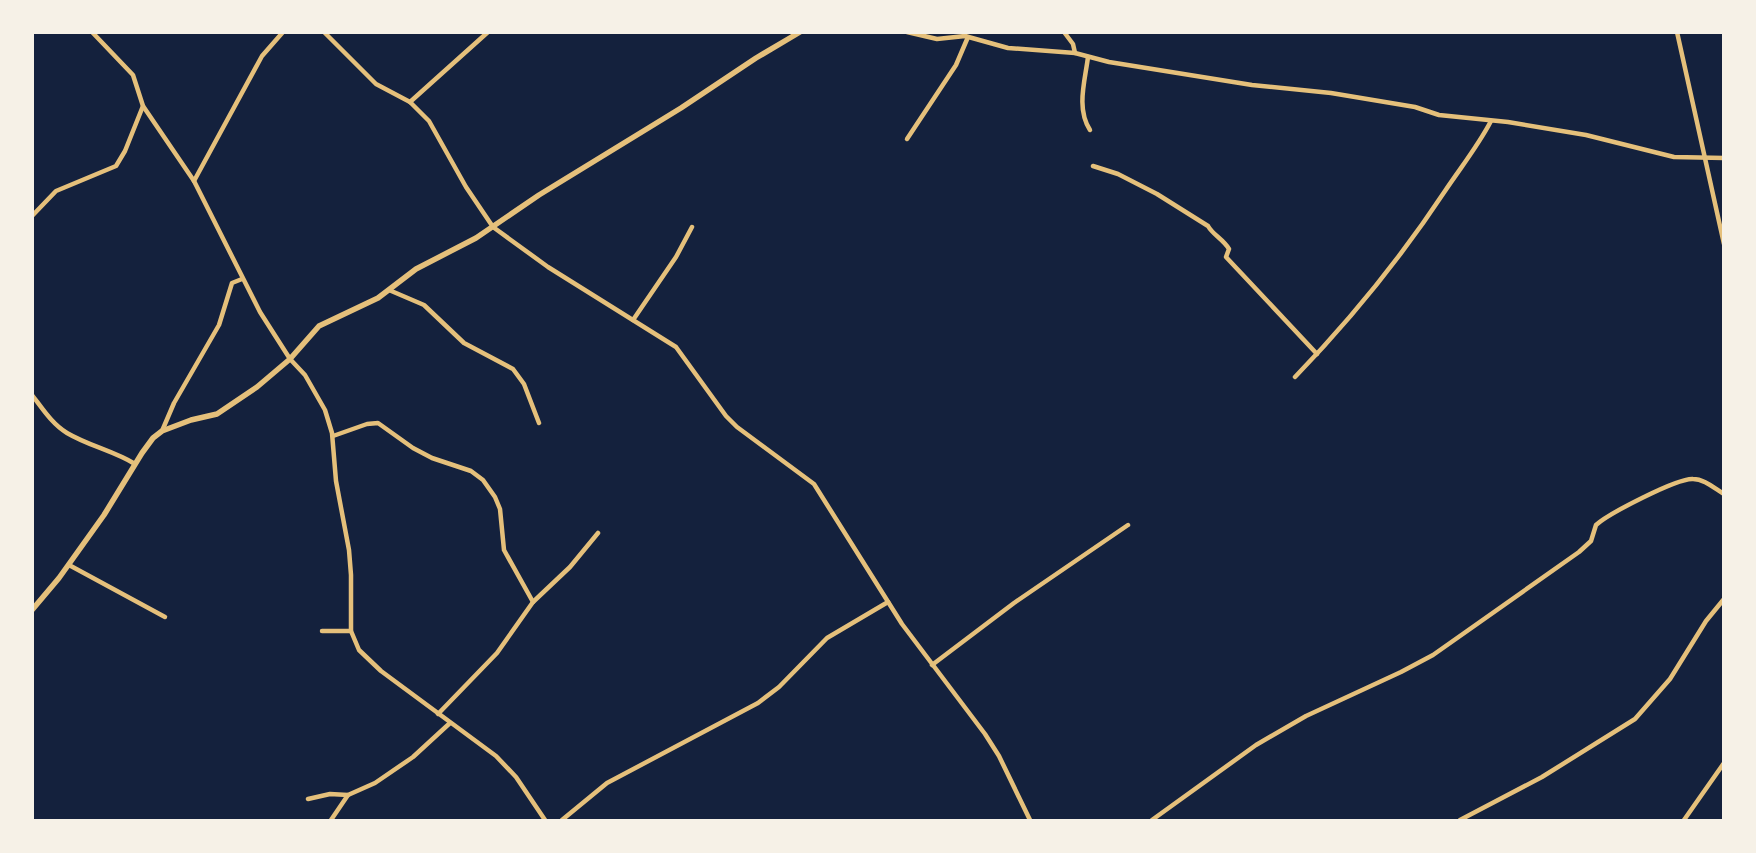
<svg xmlns="http://www.w3.org/2000/svg" width="1756" height="853" viewBox="0 0 1756 853" font-family="'Sofia Sans Condensed',sans-serif">
  <rect width="100%" height="100%" fill="#14213d"/>
  <g fill="none" stroke-linecap="round" stroke-linejoin="round">
    <!-- minor -->
    <g stroke="#e5c07b" stroke-width="4.5">
      <path d="M92 32 133 75 143 106 194 181 260 312 290 359 305 375 325 410 332 433 336 481 349 550 351 575V631L359 650 381 671 496 756 516 777 545 820"/>
      <path d="M324 32 376 84 410 102 429 121 466 187 493 227 548 267 676 347 726 416 737 427 814 484 902 624 985 734 999 756 1030 820"/>
      <path d="M907 32 937 39 965 36 1008 48 1075 53 1109 62 1252 85 1331 93 1415 107 1439 115 1508 122 1586 135 1674 157 1724 158"/>
      <path d="M1064 32 1073 44 1075 53"/>
      <path d="M1677 32 1724 244"/>
      <path d="M1088 57C1085 81 1076 108 1090 130"/>
      <path d="M410 102 488 32"/>
      <path d="M907 139 956 65 968 37"/>
      <path d="M1093 166 1118 174 1157 194 1208 226C1213 235 1223 239 1229 249L1226 257 1317 354"/>
      <path d="M194 181 262 56 283 32"/>
      <path d="M32 216 56 191 116 166 125 151 143 106"/>
      <path d="M389 290 424 305 464 343 513 369 524 384 539 423"/>
      <path d="M633 320 676 257 692 227"/>
      <path d="M1295 377C1352 318 1400 259 1445 191 1461 167 1478 146 1491 121"/>
      <path d="M32 395C42 408 52 424 67 433 89 446 114 451 135 464"/>
      <path d="M162 431 174 403 219 325 232 283 242 279"/>
      <path d="M333 436 367 424 378 423 413 448 432 458 471 471 483 480 495 497 500 509 504 550 533 602"/>
      <path d="M69 565 165 617"/>
      <path d="M322 631H351"/>
      <path d="M932 665 1014 603 1128 525"/>
      <path d="M438 714 497 653 533 602 570 567 598 533"/>
      <path d="M308 799 330 794 348 795 375 783 413 757 450 723"/>
      <path d="M331 820 348 795"/>
      <path d="M562 820 607 783 758 703 779 687 827 638 888 602"/>
      <path d="M1152 820 1256 745 1306 716 1401 672 1433 655 1579 552 1591 541 1596 525C1608 514 1677 478 1693 479 1704 479 1714 488 1724 494"/>
      <path d="M1460 820 1542 777 1635 719 1670 679 1706 621 1724 599"/>
      <path d="M1684 820 1724 763"/>
    </g>
    <!-- tertiary -->
    <path stroke="#e5c07b" stroke-width="5.5" d="M32 610 59 578 104 515 142 453 153 438 162 431 191 420 217 414 257 387 290 359 319 326 378 298 416 269 476 238 539 195 681 108 756 58 800 32"/>
  </g>
  <!-- border -->
  <rect width="1756" height="853" fill="none" stroke="#f6f1e7" stroke-width="68"/>
</svg>
